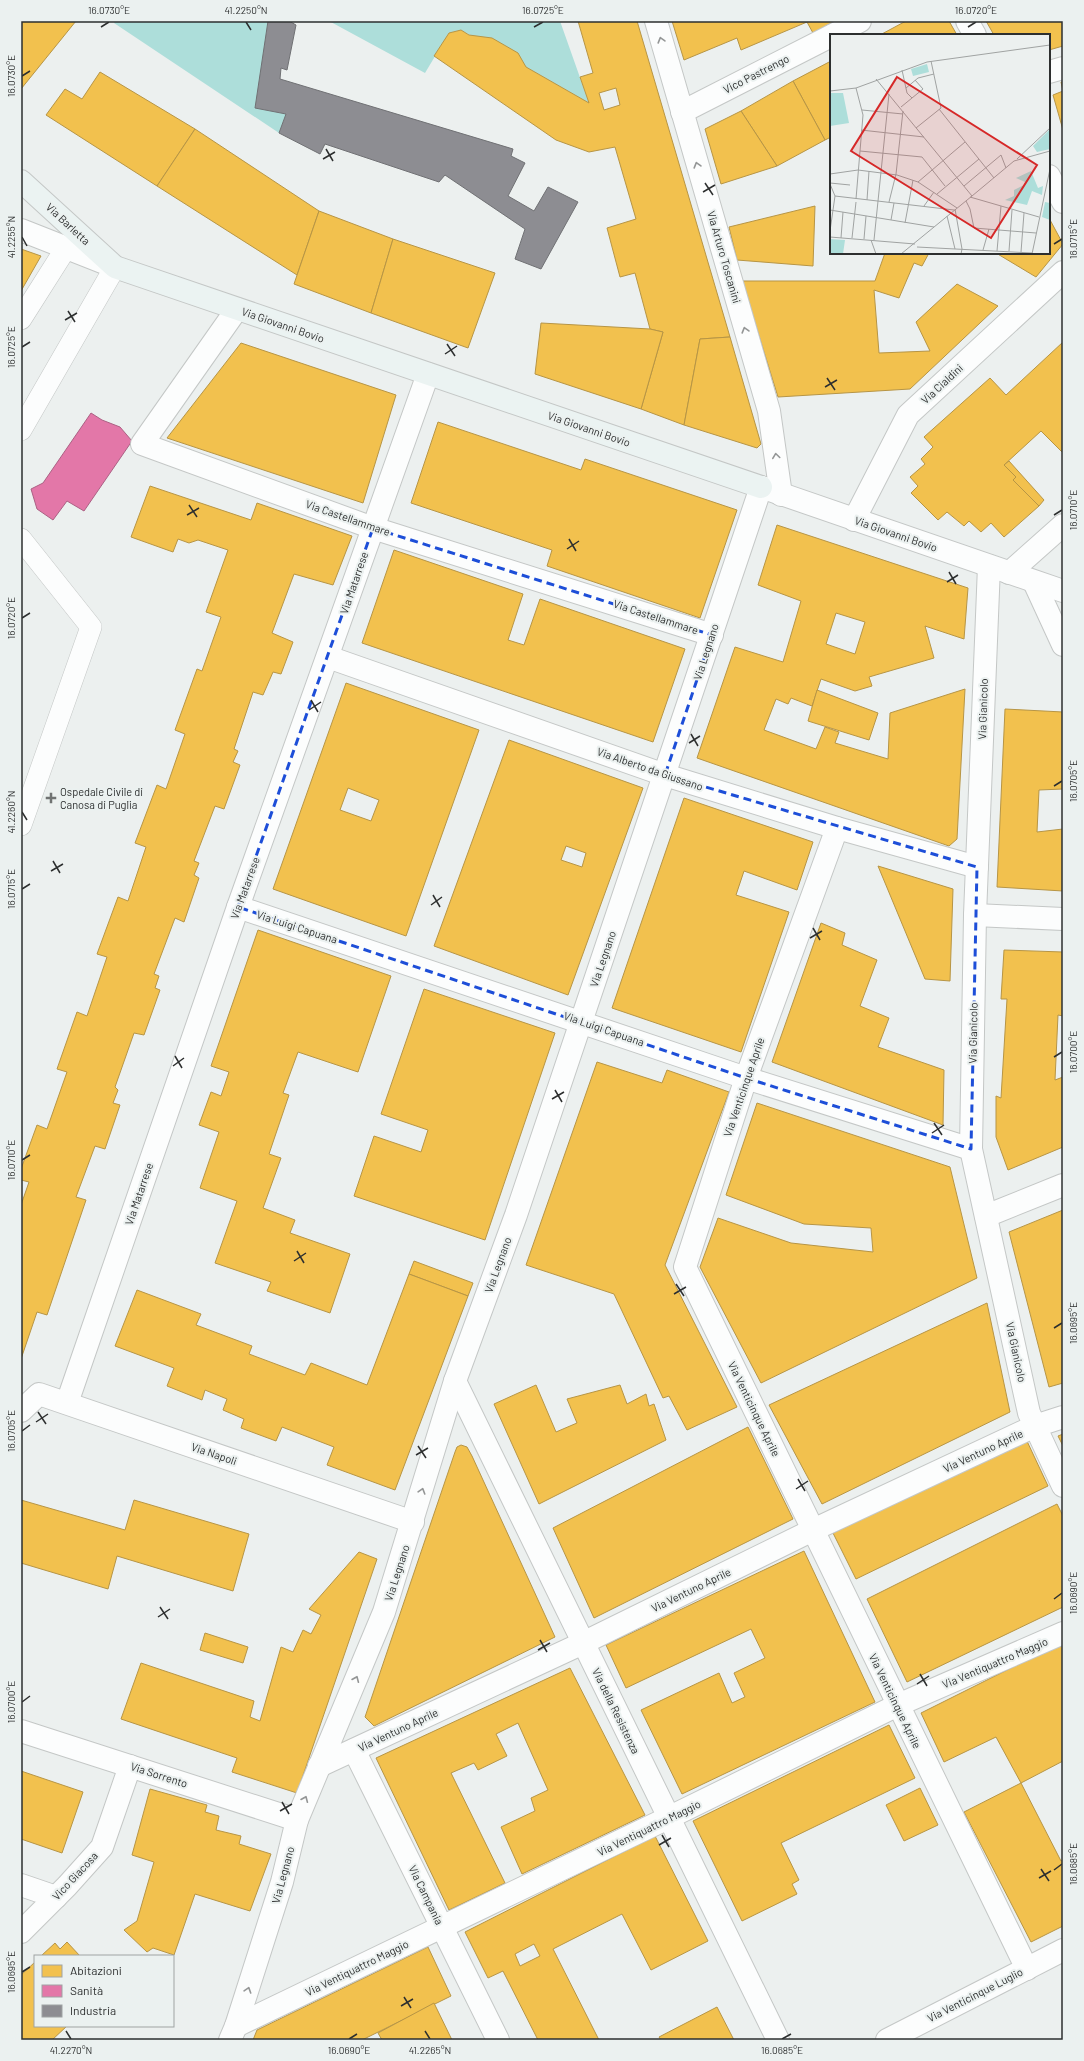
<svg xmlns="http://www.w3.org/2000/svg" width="1084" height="2061" viewBox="0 0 1084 2061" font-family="Barlow,sans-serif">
  <rect width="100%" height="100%" fill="#ecf0ef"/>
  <!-- green -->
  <g fill="#addeda">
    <path d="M115 21H268L256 108 286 114 279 133 114 23Z"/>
    <path d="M329 21H560L589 103 461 30 449 33 425 73Z"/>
  </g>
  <!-- homes -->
  <g fill="#f2c14e" stroke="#b79545" fill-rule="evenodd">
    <path d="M21 21H76L21 89Z"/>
    <path d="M578 21H637L730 337 700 339 684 425 641 409 663 332 650 329 635 273 620 277 607 228 636 219 615 147 589 152 556 140 434 56 449 33 461 30 469 35 492 38 518 53 526 67 589 103 580 77 593 73ZM616 88 620 105 604 110 599 93Z"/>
    <path d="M672 21H835L813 33 807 22 741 50 737 38 684 60Z"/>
    <path d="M906 21H949L957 35H880Z"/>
    <path d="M986 21H1063V46L1049 50V35H994Z"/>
    <path d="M831 61V137L825 140 793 81Z"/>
    <path d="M100 72 195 129 157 186 46 115 65 89 82 99Z"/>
    <path d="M793 81 825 140 777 166 741 111Z"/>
    <path d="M1061 82H1063V130L1053 95 1063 91Z"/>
    <path d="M741 111 777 166 721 184 705 129Z"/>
    <path d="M195 129 319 211 297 275 157 186Z"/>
    <path d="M815 206 813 266 737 260 729 227Z"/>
    <path d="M319 211 393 239 371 313 294 284Z"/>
    <path d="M1049 218 1063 244 1036 277 996 253H1049Z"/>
    <path d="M393 239 495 273 468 348 371 313Z"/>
    <path d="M21 249 41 256 21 291Z"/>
    <path d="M885 253H929L922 266 914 263 899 298 874 290 879 353 930 351 916 322 957 284 998 306 910 389 778 397 742 281H875Z"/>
    <path d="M541 323 650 329 663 332 641 409 535 374Z"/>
    <path d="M730 337 761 444 757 448 684 425 700 339Z"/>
    <path d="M1063 342V453L1041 431 1004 465 1016 477 1013 480 1039 506 1004 537 991 523 981 532 969 521 964 526 947 512 938 520 911 493 918 486 910 477 925 464 921 459 933 447 924 437 990 378 1006 395Z"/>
    <path d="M241 343 396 395 363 503 167 438Z"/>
    <path d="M438 422 581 470 585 459 737 510 700 618 547 566 552 550 411 503Z"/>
    <path d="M1009 461 1044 500 1039 506 1013 480 1016 477 1004 465Z"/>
    <path d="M150 486 251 520 257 503 352 536 333 585 294 574 272 633 293 642 281 674 273 672 263 695 253 692 234 749 238 751 233 762 240 765 224 809 215 806 194 861 199 863 194 875 199 878 184 922 175 918 154 974 159 976 155 988 160 990 144 1035 134 1033 115 1087 118 1090 113 1103 120 1105 105 1149 95 1146 76 1197 86 1200 47 1315 37 1312 21 1359V1205L29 1182 21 1180V1169L37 1125 47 1129 67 1072 57 1069 77 1012 87 1016 107 957 97 954 118 897 128 901 146 847 135 843 157 785 166 789 185 734 175 730 197 669 202 671 221 617 206 612 228 550 198 540 189 543 178 539 173 552 131 537Z"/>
    <path d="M777 525 968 588 964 639 925 626 934 658 869 677 872 686 855 691 821 679 812 706 791 698 788 704 776 699 764 730 816 749 825 727 839 732 835 743 888 759 890 713 965 689 957 839 949 846 697 758 735 647 783 662 801 601 758 585ZM836 613 865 622 855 654 826 644Z"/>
    <path d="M394 550 523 594 508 640 524 645 540 599 685 649 653 742 362 643Z"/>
    <path d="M346 683 479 730 406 936 273 889ZM348 788 379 800 371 821 340 810Z"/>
    <path d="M817 690 878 713 869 740 808 721Z"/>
    <path d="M1005 709 1063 712V789L1039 790 1037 832 1063 829V891L997 887Z"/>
    <path d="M509 740 643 788 568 995 434 946ZM566 846 586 853 582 867 561 860Z"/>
    <path d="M684 798 813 842 797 890 744 871 736 895 789 912 741 1052 612 1008Z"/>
    <path d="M878 866 953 889 950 981 925 979Z"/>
    <path d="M821 923 845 933 842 945 877 960 860 1006 889 1018 878 1047 944 1070 943 1125 772 1062Z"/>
    <path d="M258 930 391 976 358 1072 298 1052 283 1093 289 1095 269 1154 281 1158 263 1208 295 1220 290 1233 350 1254 330 1313 267 1291 271 1282 215 1263 237 1201 200 1188 219 1132 199 1125 211 1092 221 1096 229 1072 211 1066Z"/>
    <path d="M1004 950 1063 952V1016L1058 1015 1055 1080 1063 1077V1147L1008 1170 996 1137V1096L1001 1098 1007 999H1001Z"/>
    <path d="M424 989 555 1033 485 1240 354 1196 374 1136 421 1152 428 1130 381 1114Z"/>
    <path d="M597 1062 662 1083 667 1070 729 1092 665 1265 737 1407 687 1430 669 1396 663 1398 614 1294 526 1265Z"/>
    <path d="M757 1103 950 1167 977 1278 761 1383 700 1267 718 1218 791 1243 873 1252 871 1228 804 1224 726 1195Z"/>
    <path d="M1063 1210V1383L1049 1387 1009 1232Z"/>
    <path d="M414 1261 473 1283 468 1296 409 1274Z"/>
    <path d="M409 1274 468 1296 395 1490 327 1465 334 1447 282 1427 276 1441 241 1428 244 1419 223 1410 227 1399 205 1390 202 1400 167 1386 174 1368 115 1346 137 1290 201 1314 196 1325 252 1346 249 1354 305 1375 311 1363 367 1385Z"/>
    <path d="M987 1303 1010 1412 822 1504 769 1405Z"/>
    <path d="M536 1385 556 1432 577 1423 567 1399 620 1385 627 1404 646 1394 649 1406 654 1404 666 1440 539 1504 494 1404Z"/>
    <path d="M748 1427 793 1519 594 1618 553 1528Z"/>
    <path d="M1063 1434V1446L1058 1436Z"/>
    <path d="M1026 1439 1048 1486 856 1579 833 1533Z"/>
    <path d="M461 1445 467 1447 472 1456 555 1637 374 1726 365 1717 455 1452 457 1447Z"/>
    <path d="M21 1500 125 1530 134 1500 249 1534 233 1591 117 1556 108 1589 21 1563Z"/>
    <path d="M1057 1504 1063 1516V1607L907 1682 867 1599Z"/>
    <path d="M804 1551 875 1702 682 1794 641 1710 719 1673 732 1703 745 1697 734 1673 765 1658 751 1629 626 1688 606 1645Z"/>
    <path d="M359 1552 377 1559 297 1793 232 1772 237 1758 121 1719 141 1663 254 1701 250 1717 260 1721 281 1647 293 1652 303 1630 311 1634 321 1615 309 1609Z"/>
    <path d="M205 1633 248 1647 243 1663 200 1650Z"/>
    <path d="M1063 1642V1761L1021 1783 996 1737 944 1762 921 1713Z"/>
    <path d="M570 1668 645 1815 522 1874 501 1827 535 1811 531 1798 548 1790 518 1723 496 1734 507 1756 478 1770 474 1763 451 1773 505 1883 449 1910 376 1758Z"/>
    <path d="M889 1725 915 1778 781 1843 799 1880 792 1884 797 1894 742 1921 693 1821Z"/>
    <path d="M21 1771 83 1792 62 1853 21 1839Z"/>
    <path d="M1021 1783 1061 1861 1063 1860V1926L1031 1942 964 1812Z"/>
    <path d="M920 1788 938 1825 904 1841 886 1805Z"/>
    <path d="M150 1789 207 1805 205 1812 219 1816 216 1830 241 1836 239 1844 271 1854 250 1911 195 1894 174 1955 153 1948 147 1952 124 1930 137 1921 154 1862 132 1855Z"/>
    <path d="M655 1836 708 1941 651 1970 622 1914 553 1949 599 2040H538L503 1971 488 1978 465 1932ZM534 1944 540 1956 520 1966 515 1954Z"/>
    <path d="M67 1942 80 1956H41L55 1943 60 1949Z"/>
    <path d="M428 1947 451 1996 362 2040H253L257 2030Z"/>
    <path d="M35 1962V2026H67L52 2040H21V1975Z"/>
    <path d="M434 2003 452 2040H382L378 2033Z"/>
    <path d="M717 2007 734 2040H661L659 2037Z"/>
  </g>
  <!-- health -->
  <path fill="#e377a8" stroke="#ac6184" d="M91 413 102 420 120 427 132 441 84 511 67 501 53 520 37 509 31 489 43 483Z"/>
  <!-- industry -->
  <path fill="#8d8d92" stroke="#707174" d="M268 21H289L296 25 287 70 281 68 280 79 513 149 511 156 525 163 508 196 534 211 548 187 578 202 541 269 515 259 525 229 445 175 439 182 325 144 320 154 279 133 286 114 255 108Z"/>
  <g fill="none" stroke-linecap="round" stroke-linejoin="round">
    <!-- service casing -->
    <g stroke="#c4c7c6" stroke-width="22">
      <g id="service">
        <path d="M21 319 66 248"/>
        <path d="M21 430 115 267"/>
        <path d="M21 539 91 627 21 825"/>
      </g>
    </g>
    <!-- minor casing -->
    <g stroke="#c4c7c6" stroke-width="24">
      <g id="minor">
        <path d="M656 21 769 411 781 495"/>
        <path d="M967 21 975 35"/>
        <path d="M833 35 860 21"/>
        <path d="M1049 72 1063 68"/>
        <path d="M682 112 831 36"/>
        <path d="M1049 176 1063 202"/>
        <path d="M21 230 115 267"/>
        <path d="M237 309 142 444 373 528 712 635"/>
        <path d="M854 520 908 415 1063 272"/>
        <path d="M989 566 975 915 971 1149 1029 1413 1063 1486"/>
        <path d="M1009 573 1063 525"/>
        <path d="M1034 582 1063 645"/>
        <path d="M328 657 665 775 837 828 977 867"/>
        <path d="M837 828 746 1078 685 1267 1027 1969"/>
        <path d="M238 907 746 1078 971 1149"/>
        <path d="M975 915 1063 919"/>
        <path d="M986 1216 1063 1185"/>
        <path d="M455 1381 778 2040"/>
        <path d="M67 1403 238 907 428 374"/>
        <path d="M21 1411 39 1394 413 1522"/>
        <path d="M21 1731 297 1820"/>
        <path d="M354 1750 498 2040"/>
        <path d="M319 1766 583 1643 813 1530 1035 1426 1063 1417"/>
        <path d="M21 1885 56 1897"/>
        <path d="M21 1932 67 1886 102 1847 130 1766"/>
        <path d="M236 2026 668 1818 898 1705 1063 1633"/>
        <path d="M230 2040 236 2026 282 1882 297 1820 384 1612 455 1381 516 1215 761 487"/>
        <path d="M887 2040 1063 1950"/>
      </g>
    </g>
    <!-- tertiary casing -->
    <g stroke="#c4c7c6" stroke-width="24">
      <path id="tertiary" d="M761 487 1063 591"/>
    </g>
    <!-- secondary casing -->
    <g stroke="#c4c7c6" stroke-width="24">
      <path id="secondary" d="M21 181 115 267 761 487"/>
    </g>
    <!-- service -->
    <use href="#service" stroke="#fcfdfd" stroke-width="21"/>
    <!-- minor -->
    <use href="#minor" stroke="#fcfdfd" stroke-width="22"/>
    <!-- tertiary -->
    <use href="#tertiary" stroke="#fcfdfd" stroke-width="22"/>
    <!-- secondary -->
    <use href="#secondary" stroke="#ebf3f2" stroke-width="22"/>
  </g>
  <!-- one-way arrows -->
  <defs><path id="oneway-chevron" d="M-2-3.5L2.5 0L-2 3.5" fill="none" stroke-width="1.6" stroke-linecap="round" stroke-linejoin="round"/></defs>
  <g stroke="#949696">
    <use href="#oneway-chevron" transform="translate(661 40) rotate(-106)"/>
    <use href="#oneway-chevron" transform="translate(697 165) rotate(-106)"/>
    <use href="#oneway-chevron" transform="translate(745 330) rotate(-106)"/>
    <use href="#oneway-chevron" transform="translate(776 456) rotate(-98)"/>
    <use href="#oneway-chevron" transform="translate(422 1491) rotate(-73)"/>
    <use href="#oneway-chevron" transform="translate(356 1679) rotate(-67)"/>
    <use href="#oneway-chevron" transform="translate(305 1799) rotate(-67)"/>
    <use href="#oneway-chevron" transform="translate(248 1990) rotate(-72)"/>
  </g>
  <!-- marked area -->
  <path fill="none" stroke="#1d4ed8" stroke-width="3" stroke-dasharray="8 5" stroke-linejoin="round" d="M373 528 712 635 665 775 977 867 971 1149 746 1078 238 907Z"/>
  <!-- ticks -->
  <path fill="none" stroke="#2d2f2f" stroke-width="1.5" d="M246 22 251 30M101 27 109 22M534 27 543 22M968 27 976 22M22 76 30 71M326 149 333 161M323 159 335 152M705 183 713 195M703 192 715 185M22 237 27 246M1054 244 1062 239M68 311 75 322M65 320 77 313M447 344 455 356M22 347 30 342M445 354 457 346M827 378 835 390M825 387 837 380M189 505 197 517M187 515 199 508M1054 515 1062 510M569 539 576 551M567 549 579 541M949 572 956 584M947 582 958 575M22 618 30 613M311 700 318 712M309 710 321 702M691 734 698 746M689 743 700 736M1054 786 1062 781M22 812 27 820M53 861 60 873M51 871 63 864M22 889 30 884M433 895 440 907M431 905 442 897M813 928 820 940M810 938 822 931M175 1056 182 1068M1054 1057 1062 1052M173 1066 184 1058M555 1090 562 1102M552 1099 564 1092M934 1123 942 1135M932 1133 944 1125M22 1160 30 1155M297 1251 304 1263M294 1261 306 1253M676 1284 684 1296M674 1294 686 1287M1054 1328 1062 1323M38 1412 46 1424M36 1422 48 1414M22 1431 30 1425M418 1446 426 1458M416 1455 428 1448M798 1479 805 1491M796 1489 808 1481M1054 1599 1062 1593M160 1607 168 1619M158 1617 170 1609M540 1640 547 1652M538 1650 550 1643M920 1674 927 1686M917 1684 929 1676M22 1702 30 1696M282 1802 289 1814M280 1811 292 1804M662 1835 669 1847M659 1845 671 1838M1041 1869 1049 1881M1054 1870 1062 1864M1039 1878 1051 1871M22 1972 30 1967M404 1997 411 2008M401 2006 413 1999M66 2031 71 2039M425 2031 430 2039M349 2039 357 2034M782 2039 791 2034"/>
  <!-- markers -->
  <path fill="#707372" stroke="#ebf1f0" stroke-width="1.5" d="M49 792h4v4h4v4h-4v4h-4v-4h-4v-4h4z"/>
  <g text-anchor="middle" stroke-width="4" stroke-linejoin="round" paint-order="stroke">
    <!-- street labels -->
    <g font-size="11" fill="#2d2f2f" stroke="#ebf1f0">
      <text transform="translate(756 74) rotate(-27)" y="4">Vico Pastrengo</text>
      <text transform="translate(68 224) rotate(43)" y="4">Via Barletta</text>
      <text transform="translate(724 257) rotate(74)" y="4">Via Arturo Toscanini</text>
      <text transform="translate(283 325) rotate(19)" y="4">Via Giovanni Bovio</text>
      <text transform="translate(942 384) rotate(-43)" y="4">Via Cialdini</text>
      <text transform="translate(589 429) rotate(19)" y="4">Via Giovanni Bovio</text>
      <text transform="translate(348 518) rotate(19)" y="4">Via Castellammare</text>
      <text transform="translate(896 534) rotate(19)" y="4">Via Giovanni Bovio</text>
      <text transform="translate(354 583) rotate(-71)" y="4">Via Matarrese</text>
      <text transform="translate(656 617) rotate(18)" y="4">Via Castellammare</text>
      <text transform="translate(706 652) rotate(-72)" y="4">Via Legnano</text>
      <text transform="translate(983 709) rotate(-88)" y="4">Via Gianicolo</text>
      <text transform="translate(650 769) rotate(19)" y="4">Via Alberto da Giussano</text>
      <text transform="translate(245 888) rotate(-70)" y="4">Via Matarrese</text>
      <text transform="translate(297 927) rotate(18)" y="4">Via Luigi Capuana</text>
      <text transform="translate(603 959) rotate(-71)" y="4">Via Legnano</text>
      <text transform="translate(604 1029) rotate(19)" y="4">Via Luigi Capuana</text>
      <text transform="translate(973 1033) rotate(-89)" y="4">Via Gianicolo</text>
      <text transform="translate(744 1087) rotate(-71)" y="4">Via Venticinque Aprile</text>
      <text transform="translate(139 1194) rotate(-71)" y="4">Via Matarrese</text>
      <text transform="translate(498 1265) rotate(-70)" y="4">Via Legnano</text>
      <text transform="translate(1016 1352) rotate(78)" y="4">Via Gianicolo</text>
      <text transform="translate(754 1409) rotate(64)" y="4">Via Venticinque Aprile</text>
      <text transform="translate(983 1451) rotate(-25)" y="4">Via Ventuno Aprile</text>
      <text transform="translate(214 1454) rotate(19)" y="4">Via Napoli</text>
      <text transform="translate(397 1573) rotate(-72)" y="4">Via Legnano</text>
      <text transform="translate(691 1590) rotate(-26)" y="4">Via Ventuno Aprile</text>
      <text transform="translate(995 1663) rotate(-23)" y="4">Via Ventiquattro Maggio</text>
      <text transform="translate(895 1701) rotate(64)" y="4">Via Venticinque Aprile</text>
      <text transform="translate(616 1711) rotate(64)" y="4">Via della Resistenza</text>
      <text transform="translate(398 1730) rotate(-25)" y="4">Via Ventuno Aprile</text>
      <text transform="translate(159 1775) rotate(18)" y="4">Via Sorrento</text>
      <text transform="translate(649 1828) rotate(-26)" y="4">Via Ventiquattro Maggio</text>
      <text transform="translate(283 1875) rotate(-75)" y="4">Via Legnano</text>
      <text transform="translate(75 1876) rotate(-47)" y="4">Vico Giacosa</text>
      <text transform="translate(426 1895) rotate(64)" y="4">Via Campania</text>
      <text transform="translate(357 1968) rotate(-26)" y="4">Via Ventiquattro Maggio</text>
      <text transform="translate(975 1995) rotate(-27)" y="4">Via Venticinque Luglio</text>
    </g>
    <!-- poi labels -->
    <g font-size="11" fill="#2d2f2f" stroke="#ebf1f0" text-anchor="start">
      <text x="60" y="796">Ospedale Civile di<tspan x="60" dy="13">Canosa di Puglia</tspan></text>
    </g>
  </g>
  <!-- overview -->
  <g transform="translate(830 34)">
    <rect width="220" height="220" fill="#ecf0ef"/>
    <path d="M97 30 99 38 83 42 81 35ZM0 59H13L19 89 0 92ZM220 95V115L207 118 203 112ZM201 137 208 154 213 152 212 161 202 157 197 171 175 166 184 162V156L194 151 195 148 186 144ZM215 168 220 169V186L212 183ZM0 205 15 206 13 220H0Z" fill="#addeda"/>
    <path fill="none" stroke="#a0a3a2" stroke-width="1" d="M72 36 77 59 82 64M46 45 142 162 71 220M26 54 33 81 26 165M76 54 88 44 104 40M0 57 26 54 97 28 220 11M71 73 93 55 85 46M109 75 164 144M32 76 73 80M86 94 111 74 101 27M31 96 94 103M30 117 92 123 115 152M187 125 220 94M0 140 28 136 67 141 88 148 127 174M88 148 135 108M0 149 20 151M0 150 5 162 0 197M134 152 171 121 176 134M107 160 149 125M5 162 124 176M142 162 184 127 220 117M140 163 209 183M37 166 39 137M136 167 140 175 144 194 206 199M59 168 66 140 73 77M94 172 104 158M125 175 132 215 131 220M0 176 104 193M117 182 125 215M61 186 64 169M75 189 83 146M0 203 85 210M11 204 13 178M22 204 26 168M34 205 36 182M41 206 46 220M44 206 59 60M87 213 202 219M153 216 159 195M167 217 171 172M179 217 182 176M191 218 194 179M202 220 220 135"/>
    <path fill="#d62828" fill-opacity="0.15" stroke="#d62828" stroke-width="2" d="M67 43 207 131 161 204 21 117Z"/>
    <rect width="220" height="220" fill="none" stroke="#2d2f2f" stroke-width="2"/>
  </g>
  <!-- border -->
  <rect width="1084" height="2061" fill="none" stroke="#ebf1f0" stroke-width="44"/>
  <!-- legend -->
  <rect x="34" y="1955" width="140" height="72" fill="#ebf1f0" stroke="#9fa3a3"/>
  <rect x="42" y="1965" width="20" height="12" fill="#f2c14e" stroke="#9fa3a3"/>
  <text x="70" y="1975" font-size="12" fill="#2d2f2f">Abitazioni</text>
  <rect x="42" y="1985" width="20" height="12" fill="#e377a8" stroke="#9fa3a3"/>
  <text x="70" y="1995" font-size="12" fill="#2d2f2f">Sanità</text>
  <rect x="42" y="2005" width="20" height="12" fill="#8d8d92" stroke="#9fa3a3"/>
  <text x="70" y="2015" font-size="12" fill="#2d2f2f">Industria</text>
  <rect x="22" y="22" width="1040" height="2017" fill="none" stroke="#2d2f2f" stroke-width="1.5"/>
  <g font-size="10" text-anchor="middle" fill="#2d2f2f">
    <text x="109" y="14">16.0730°E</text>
    <text x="246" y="14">41.2250°N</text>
    <text x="543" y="14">16.0725°E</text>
    <text x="976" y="14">16.0720°E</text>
    <text transform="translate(11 76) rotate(-90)" y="4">16.0730°E</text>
    <text transform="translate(11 237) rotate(-90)" y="4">41.2255°N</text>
    <text transform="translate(1073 239) rotate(-90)" y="4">16.0715°E</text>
    <text transform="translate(11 347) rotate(-90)" y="4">16.0725°E</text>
    <text transform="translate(1073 510) rotate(-90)" y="4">16.0710°E</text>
    <text transform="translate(11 618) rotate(-90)" y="4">16.0720°E</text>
    <text transform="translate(1073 781) rotate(-90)" y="4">16.0705°E</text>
    <text transform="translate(11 812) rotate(-90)" y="4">41.2260°N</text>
    <text transform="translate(11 889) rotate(-90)" y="4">16.0715°E</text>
    <text transform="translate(1073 1052) rotate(-90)" y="4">16.0700°E</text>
    <text transform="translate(11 1160) rotate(-90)" y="4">16.0710°E</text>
    <text transform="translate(1073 1323) rotate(-90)" y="4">16.0695°E</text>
    <text transform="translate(11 1431) rotate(-90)" y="4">16.0705°E</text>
    <text transform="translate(1073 1593) rotate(-90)" y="4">16.0690°E</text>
    <text transform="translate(11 1702) rotate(-90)" y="4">16.0700°E</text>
    <text transform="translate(1073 1864) rotate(-90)" y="4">16.0685°E</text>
    <text transform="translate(11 1972) rotate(-90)" y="4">16.0695°E</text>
    <text x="71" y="2054">41.2270°N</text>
    <text x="349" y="2054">16.0690°E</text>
    <text x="430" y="2054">41.2265°N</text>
    <text x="782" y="2054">16.0685°E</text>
  </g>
</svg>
